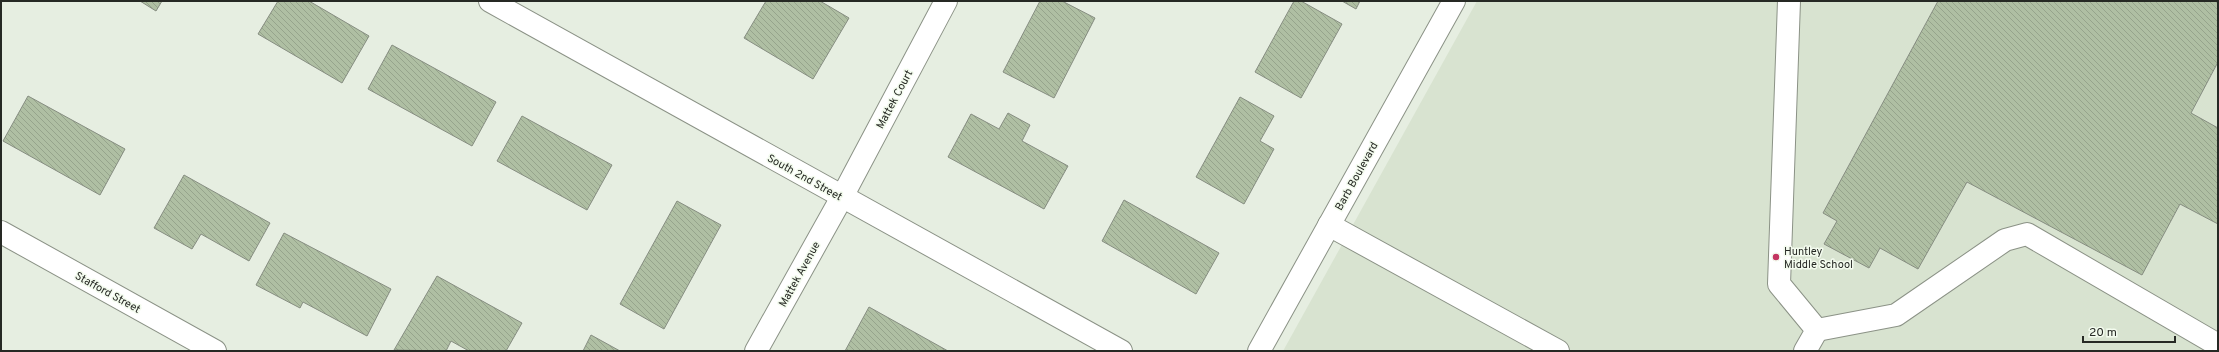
<svg xmlns="http://www.w3.org/2000/svg" width="2219" height="352" viewBox="0 0 2219 352" font-family="Overpass,sans-serif">
  <defs>
    <pattern id="building-back-hatch" width="6" height="6" patternUnits="userSpaceOnUse"><rect width="6" height="6" fill="#afbfa3"/><path d="M-1 5l2 2M0 0l6 6M5-1l2 2" fill="none" stroke="#96a48c"/></pattern>
  </defs>
  <rect width="100%" height="100%" fill="#e6eee1"/>
  <!-- built -->
  <path fill="#d8e3d0" d="M1477 1H2218V351H1283Z"/>
  <!-- building -->
  <g fill="url(#building-back-hatch)" stroke="#868d81">
    <path d="M140 1H162L156 11Z"/>
    <path d="M278 1H309L369 36 342 83 258 34Z"/>
    <path d="M766 1H820L849 18 813 79 744 38Z"/>
    <path d="M1040 1H1062L1095 18 1054 98 1003 72Z"/>
    <path d="M1294 1H1301L1342 24 1301 98 1255 72Z"/>
    <path d="M1342 1H1360L1356 9Z"/>
    <path d="M1938 1H2218V62L2191 113 2218 128V224L2180 204 2142 275 1967 182 1918 269 1880 248 1869 268 1824 244 1837 221 1823 213Z"/>
    <path d="M392 45 496 102 472 146 368 89Z"/>
    <path d="M28 96 125 149 100 195 3 141Z"/>
    <path d="M1240 97 1274 116 1260 141 1274 149 1244 204 1196 177Z"/>
    <path d="M1008 113 1030 125 1022 141 1068 166 1044 209 948 157 971 114 999 129Z"/>
    <path d="M522 116 612 165 587 210 497 161Z"/>
    <path d="M184 175 270 223 249 261 201 234 192 249 154 228Z"/>
    <path d="M1124 200 1219 253 1196 294 1102 241Z"/>
    <path d="M677 201 721 225 664 329 620 304Z"/>
    <path d="M284 233 391 289 367 336 303 302 300 308 256 285Z"/>
    <path d="M437 276 522 323 506 351H469L451 341 446 351 394 350Z"/>
    <path d="M869 307 948 351H845Z"/>
    <path d="M591 335 620 351H583Z"/>
  </g>
  <g fill="none" stroke-linecap="round" stroke-linejoin="round">
    <!-- minor casing -->
    <g stroke="#8b9286" stroke-width="24">
      <g id="minor">
        <path d="M490 1 1121 351"/>
        <path d="M1789 1 1779 284 1817 330 1805 351"/>
        <path d="M1329 225 1558 351"/>
        <path d="M1 232 215 351"/>
        <path d="M1817 330 1896 315 2005 240 2027 234 2218 345"/>
        <path d="M756 351 842 197 946 1"/>
        <path d="M1259 351 1454 1"/>
      </g>
    </g>
    <!-- minor -->
    <use href="#minor" stroke="#fff" stroke-width="22"/>
  </g>
  <!-- markers -->
  <circle fill="#c33561" stroke="#f3fbee" stroke-width="1.5" cx="1776" cy="257" r="4"/>
  <g text-anchor="middle" stroke-width="3" stroke-linejoin="round" paint-order="stroke">
    <!-- street labels -->
    <g font-size="11" fill="#262924" stroke="#f3fbee">
      <text transform="translate(894 99) rotate(-62)" y="4">Mattek Court</text>
      <text transform="translate(1356 176) rotate(-61)" y="4">Barb Boulevard</text>
      <text transform="translate(805 177) rotate(29)" y="4">South 2nd Street</text>
      <text transform="translate(799 274) rotate(-61)" y="4">Mattek Avenue</text>
      <text transform="translate(108 292) rotate(29)" y="4">Stafford Street</text>
    </g>
    <!-- poi labels -->
    <g font-size="11" fill="#262924" stroke="#f3fbee" text-anchor="start">
      <text x="1784" y="255">Huntley<tspan x="1784" dy="13">Middle School</tspan></text>
    </g>
  </g>
  <!-- border -->
  <rect width="2219" height="352" fill="none" stroke="#262924" stroke-width="4"/>
  <!-- scale -->
  <path d="M2083 336v6h92v-6" fill="none" stroke="#262924" stroke-width="2"/>
  <text x="2089" y="336" font-size="12" fill="#262924" stroke="#f3fbee" stroke-width="3" paint-order="stroke">20 m</text>
</svg>
